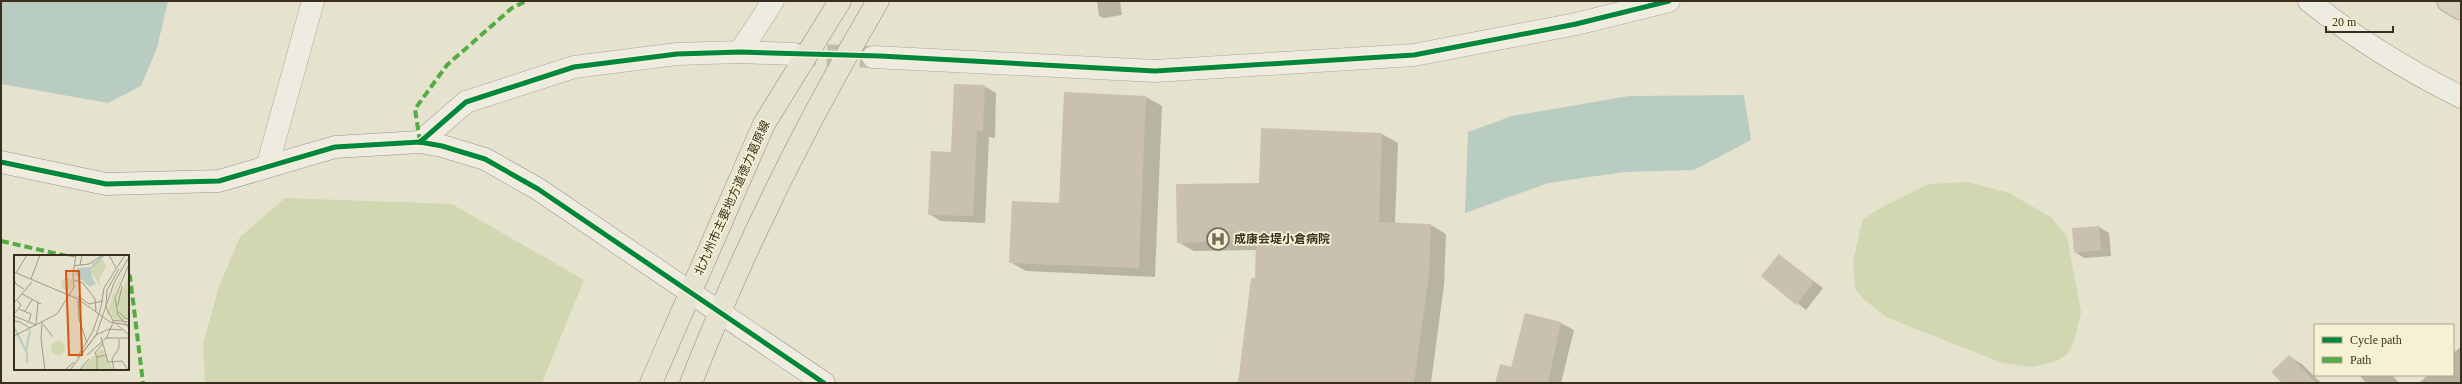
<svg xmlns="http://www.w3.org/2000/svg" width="2462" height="384" viewBox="0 0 2462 384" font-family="'Times New Roman','Noto Sans JP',serif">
  <rect width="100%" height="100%" fill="#e5e2ce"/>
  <!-- green -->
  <g fill="#d1d7b0">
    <path d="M1968 182 2009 193 2052 218 2067 237 2081 312 2074 342 2067 354 2057 361 2032 367 2003 363 1888 318 1863 299 1855 288 1853 261 1863 219 1884 206 1929 184Z"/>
    <path d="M285 198 452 204 584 280 542 383H205L203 344 219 287 240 237Z"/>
  </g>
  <!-- water -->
  <g fill="#b9ccc2">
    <path d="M1 1H168L157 48 141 86 108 103 1 84Z"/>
    <path d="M1744 95 1751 140 1694 170 1624 172 1548 183 1465 213 1468 132 1512 116 1629 96Z"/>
  </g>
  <!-- shadow -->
  <g fill="#0003">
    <path d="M1097 1H1120L1122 15 1104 18 1099 16Z"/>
    <path d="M984 86 996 93 995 138 989 137 985 223 941 221 929 214Z"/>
    <path d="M1146 97 1162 106 1155 277 1026 271 1010 262Z"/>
    <path d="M1262 129 1382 134 1398 143 1395 223 1431 225 1446 234 1444 285 1431 383H1239L1256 280 1257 250 1194 251 1178 242 1260 184Z"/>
    <path d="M2099 227 2109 233 2111 256 2084 258 2075 252Z"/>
    <path d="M1779 255 1823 288 1806 310 1762 276Z"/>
    <path d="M1525 314 1561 323 1574 330 1561 383H1496L1512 368Z"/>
    <path d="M2461 347V383H2419L2428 375H2453V353Z"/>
    <path d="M2289 356 2302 364 2321 383H2283Z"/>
    <path d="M2359 375H2392L2399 383H2366Z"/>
  </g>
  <!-- building -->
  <g fill="#c9c0af">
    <path d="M954 84 985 85 983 131H977L973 216 928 215 931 151 951 152Z"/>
    <path d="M1064 92 1146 96 1139 268 1009 263 1012 201 1059 203Z"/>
    <path d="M1261 128 1382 133 1379 222 1431 224 1429 275 1414 383H1238L1251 278H1255L1256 241 1177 243 1176 184 1259 183Z"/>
    <path d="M2099 226 2101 250 2074 253 2072 228Z"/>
    <path d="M1779 254 1814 282 1796 305 1761 276Z"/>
    <path d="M1525 313 1561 322 1548 383H1495L1500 364 1511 367Z"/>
    <path d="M2289 355 2316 383H2282L2271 372Z"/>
  </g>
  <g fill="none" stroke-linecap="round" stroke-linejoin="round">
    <!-- street-tunnel -->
    <path stroke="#c3beab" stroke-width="22" stroke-dasharray="22 11" stroke-linecap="butt" d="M794 54 873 57"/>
    <!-- street casing -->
    <g stroke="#aaa697" stroke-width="23">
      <g id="street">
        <path d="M740 52 773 1"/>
        <path d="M873 57 1155 71 1414 55 1576 24 1669 1"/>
        <path d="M420 142 466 102 574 67 677 54 740 52 794 54"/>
        <path d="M267 167 313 1"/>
      </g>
    </g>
    <!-- secondary casing -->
    <g stroke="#9a9586" stroke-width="23">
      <g id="secondary">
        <path d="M2309 1C2356 39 2407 70 2461 97"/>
        <path d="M1 162 106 184 219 181 335 147 420 142 442 146 485 159 538 189 824 383"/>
      </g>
    </g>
    <!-- primary casing -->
    <g stroke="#908b7e" stroke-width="23">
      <g id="primary">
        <path d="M651 383 764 124 840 1"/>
        <path d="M691 383C743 250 805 124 878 1"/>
      </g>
    </g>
    <!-- highway casing -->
    <g stroke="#908b7e" stroke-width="23">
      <path id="highway" d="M2448 1 2461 9"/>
    </g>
    <!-- street -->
    <use href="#street" stroke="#eeebe0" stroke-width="22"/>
    <!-- secondary -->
    <use href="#secondary" stroke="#eeebe0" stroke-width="22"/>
    <!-- primary -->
    <use href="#primary" stroke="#e5e2d1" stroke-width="22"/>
    <!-- highway -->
    <use href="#highway" stroke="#d9d2bf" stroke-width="22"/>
    <!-- quiet -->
    <g stroke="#55ab43" stroke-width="4" stroke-dasharray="8 4" stroke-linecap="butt">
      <path d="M420 142 415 109 447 65 512 8 526 1"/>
      <path d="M1 241 67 256"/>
      <path d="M128 275 130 276 143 383"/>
    </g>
    <!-- cycleway casing -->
    <g stroke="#f6f1d4" stroke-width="8">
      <g id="cycleway">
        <path d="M420 142 466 102 574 67 677 54 740 52 880 56 1155 71 1414 55 1576 24 1669 1"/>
        <path d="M1 162 106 184 219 181 335 147 420 142 442 146 485 159 538 189 824 383"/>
      </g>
    </g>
    <!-- cycleway -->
    <use href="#cycleway" stroke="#00873e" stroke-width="5"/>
  </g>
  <!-- icons -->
  <defs>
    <g id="hospital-ring" transform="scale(1.15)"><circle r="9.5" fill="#f6f1d4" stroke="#766e5c" stroke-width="1.5"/><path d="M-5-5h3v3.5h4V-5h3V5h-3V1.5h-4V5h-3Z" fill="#766e5c"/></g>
  </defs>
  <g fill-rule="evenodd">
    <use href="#hospital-ring" x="1218" y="239"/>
  </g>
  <g text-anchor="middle" stroke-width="3.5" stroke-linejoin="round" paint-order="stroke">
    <!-- street labels -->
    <g font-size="12" fill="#3a2f1e" stroke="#f6f1d4">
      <text transform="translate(732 198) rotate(-66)" y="4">北九州市主要地方道徳力葛原線</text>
    </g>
    <!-- poi labels -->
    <g font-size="12" font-weight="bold" fill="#3a2f1e" stroke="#f6f1d4" text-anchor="start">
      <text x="1234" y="243">成康会堤小倉病院</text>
    </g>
  </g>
  <!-- overview -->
  <g transform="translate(14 255)">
    <rect width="115" height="115" fill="#e5e2ce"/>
    <path d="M84 5H89L92 12 85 24 87 33 78 18V8ZM111 14 101 37V48L105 35H108L115 21V65H105L97 62 99 52 97 59 92 61 102 30ZM47 29a6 6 0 1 1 12 0a6 6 0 1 1-12 0ZM37 93a7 7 0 1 1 14 0a7 7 0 1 1-14 0ZM88 94 99 115H65L87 94Z" fill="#d1d7b0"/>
    <path d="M77 12 78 23 82 29 76 32 61 19 63 13Z" fill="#b9ccc2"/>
    <path fill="none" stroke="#b9ccc2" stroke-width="2" d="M77 13 90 0M0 72 13 98V108M12 96 16 75"/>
    <path fill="none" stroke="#a19a88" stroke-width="1" d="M50 0 62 2M95 0 102 13M115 9 101 43 104 60 115 73M66 10 75 9 89 0M60 11 66 10 68 0M105 14 93 35 92 52 99 66 115 80M0 17 64 44 96 67 114 70M2 18 13 0M0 24 2 29 10 34M17 24 26 0M60 25 69 28 81 44 82 56M8 39 27 49M64 41 75 49 89 46M64 45 65 64 73 88M0 48 18 27M104 50 108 31M5 54 17 59 15 66M11 56 18 45M105 57 111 63 115 64M0 59 7 50 4 46M0 61 22 70M98 65 115 67M0 66 6 67 16 73M28 67 27 84 31 115M22 69 24 47M29 69 39 82M0 81 43 59 60 32 59 19 62 0M87 82 94 107 108 106 114 115M92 84 99 68M68 98 82 80 95 74 108 75M81 98 89 88M81 98 83 102 92 100M73 100 92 83H115M63 103 79 76 87 52 90 33 111 0M51 115 60 107M56 115 82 80 100 28 115 2M65 115 75 104M83 115V102M100 115 98 104 105 93V84"/>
    <path fill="#d7550e" fill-opacity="0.15" stroke="#d7550e" stroke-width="2" d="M52 16H65L68 100H55Z"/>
    <rect width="115" height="115" fill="none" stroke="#3a2f1e" stroke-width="2"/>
  </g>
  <!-- border -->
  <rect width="2462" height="384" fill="none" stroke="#3a2f1e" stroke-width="4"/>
  <!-- legend -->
  <rect x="2314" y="324" width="140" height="52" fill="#f6f1d4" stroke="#aba38b"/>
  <rect x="2322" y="337" width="20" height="6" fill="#00873e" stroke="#aba38b"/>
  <text x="2350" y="344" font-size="12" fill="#3a2f1e">Cycle path</text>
  <rect x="2322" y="357" width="20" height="6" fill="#55ab43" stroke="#aba38b"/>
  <text x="2350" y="364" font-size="12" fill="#3a2f1e">Path</text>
  <!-- scale -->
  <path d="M2326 26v6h67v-6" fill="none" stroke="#3a2f1e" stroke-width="2"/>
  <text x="2332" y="26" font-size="12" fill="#3a2f1e" stroke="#f6f1d4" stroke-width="3" paint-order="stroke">20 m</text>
</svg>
